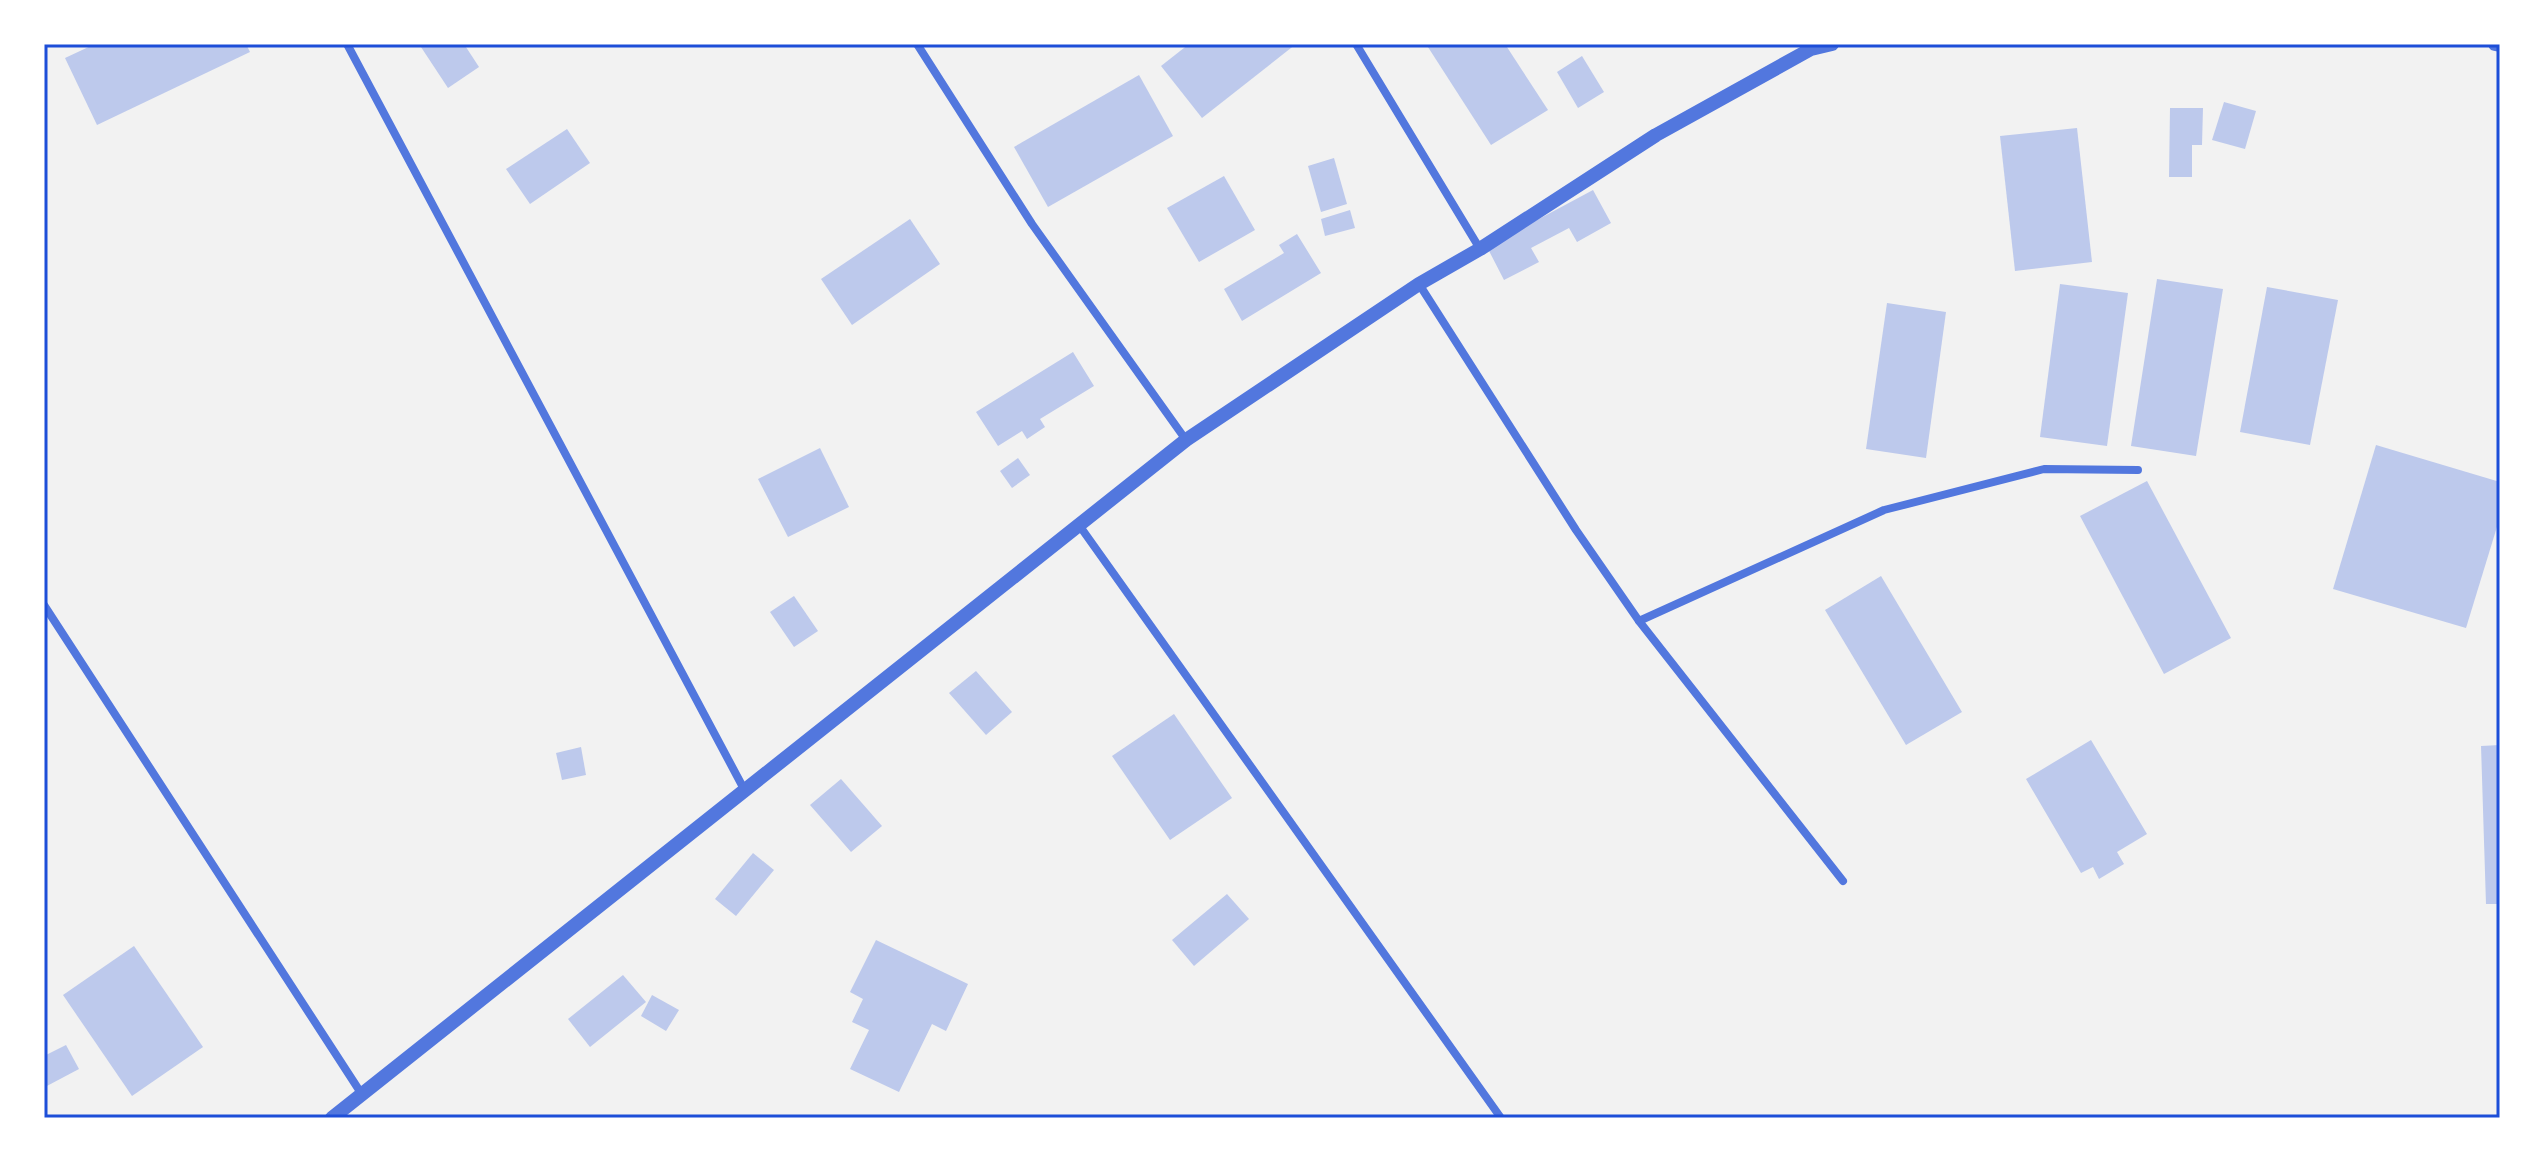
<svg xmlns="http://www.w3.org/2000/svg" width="2544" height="1162" viewBox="0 0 2544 1162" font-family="'DejaVu Sans',sans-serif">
  <rect width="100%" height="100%" fill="#f2f2f2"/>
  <!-- building -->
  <g fill="#bdc9ec">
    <path d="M95 44H246L250 52 97 125 65 58Z"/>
    <path d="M419 44H464L479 67 448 88Z"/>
    <path d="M1189 44H1296L1202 118 1161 66Z"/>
    <path d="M1426 44H1505L1548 110 1491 145Z"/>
    <path d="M1582 56 1604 92 1578 108 1557 72Z"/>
    <path d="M1139 75 1173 136 1048 207 1014 147Z"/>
    <path d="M2224 102 2256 111 2245 149 2212 140Z"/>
    <path d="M2170 108H2203L2202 145H2192V177H2169Z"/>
    <path d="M2077 128 2092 262 2015 271 2000 136Z"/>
    <path d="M567 129 590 163 530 204 506 169Z"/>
    <path d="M1334 158 1347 204 1321 212 1308 166Z"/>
    <path d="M1224 176 1255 230 1199 262 1167 208Z"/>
    <path d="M1593 190 1611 223 1577 242 1569 228 1531 248 1539 262 1504 280 1487 247Z"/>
    <path d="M1350 210 1355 228 1325 236 1321 219Z"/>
    <path d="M910 219 940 264 852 325 821 279Z"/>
    <path d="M1297 234 1321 273 1242 321 1224 289 1284 253 1279 245Z"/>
    <path d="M2157 279 2223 289 2196 456 2131 446Z"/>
    <path d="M2060 284 2128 293 2107 446 2040 437Z"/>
    <path d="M2267 287 2338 300 2310 445 2240 432Z"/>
    <path d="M1887 303 1946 312 1926 458 1866 449Z"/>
    <path d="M1073 352 1094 386 1040 419 1045 427 1027 439 1022 431 998 446 976 412Z"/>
    <path d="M2376 445 2500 482V517L2466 628 2333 589Z"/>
    <path d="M820 448 849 507 788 537 758 479Z"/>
    <path d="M1018 458 1030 475 1012 488 1000 471Z"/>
    <path d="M2147 481 2231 638 2164 674 2080 516Z"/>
    <path d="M1881 576 1962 712 1906 745 1825 610Z"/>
    <path d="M794 596 818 631 794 647 770 612Z"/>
    <path d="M976 671 1012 712 986 735 949 693Z"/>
    <path d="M1174 714 1232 798 1170 840 1112 756Z"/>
    <path d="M2091 740 2147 834 2117 852 2124 864 2099 879 2093 867 2081 873 2026 779Z"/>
    <path d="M2500 745V904H2486L2481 746Z"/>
    <path d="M581 747 586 775 562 780 556 753Z"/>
    <path d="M841 779 882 826 851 852 810 805Z"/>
    <path d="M753 853 774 870 736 916 715 899Z"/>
    <path d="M1227 894 1249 919 1194 966 1172 940Z"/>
    <path d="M876 940 968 984 946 1031 932 1024 899 1092 850 1069 869 1030 852 1022 863 999 850 992Z"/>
    <path d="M134 946 203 1047 132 1096 63 995Z"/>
    <path d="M623 975 646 1002 590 1047 568 1019Z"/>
    <path d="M652 995 679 1010 666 1031 641 1016Z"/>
    <path d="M66 1045 79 1069 45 1087 44 1056Z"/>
  </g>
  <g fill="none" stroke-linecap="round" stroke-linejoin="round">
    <!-- minor -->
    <g stroke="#5277de" stroke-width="8">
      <path d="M347 44 745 791"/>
      <path d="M917 44 1032 224 1186 440"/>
      <path d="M1356 44 1480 249"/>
      <path d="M1419 284 1576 530 1639 621 1884 510 2044 469 2138 470"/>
      <path d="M1079 525 1501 1118"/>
      <path d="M44 605 361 1093"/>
      <path d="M1639 621 1843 881"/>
    </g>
    <!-- tertiary -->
    <g stroke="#5277de" stroke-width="14">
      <path d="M2495 44 2500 45"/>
      <path d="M332 1118 1186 440 1419 284 1480 249 1656 135 1811 49 1832 44"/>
    </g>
  </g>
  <!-- border -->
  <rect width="2544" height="1162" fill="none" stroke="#ffffff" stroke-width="92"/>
  <rect x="46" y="46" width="2452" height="1070" fill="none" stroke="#1d4ed8" stroke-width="3"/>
</svg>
